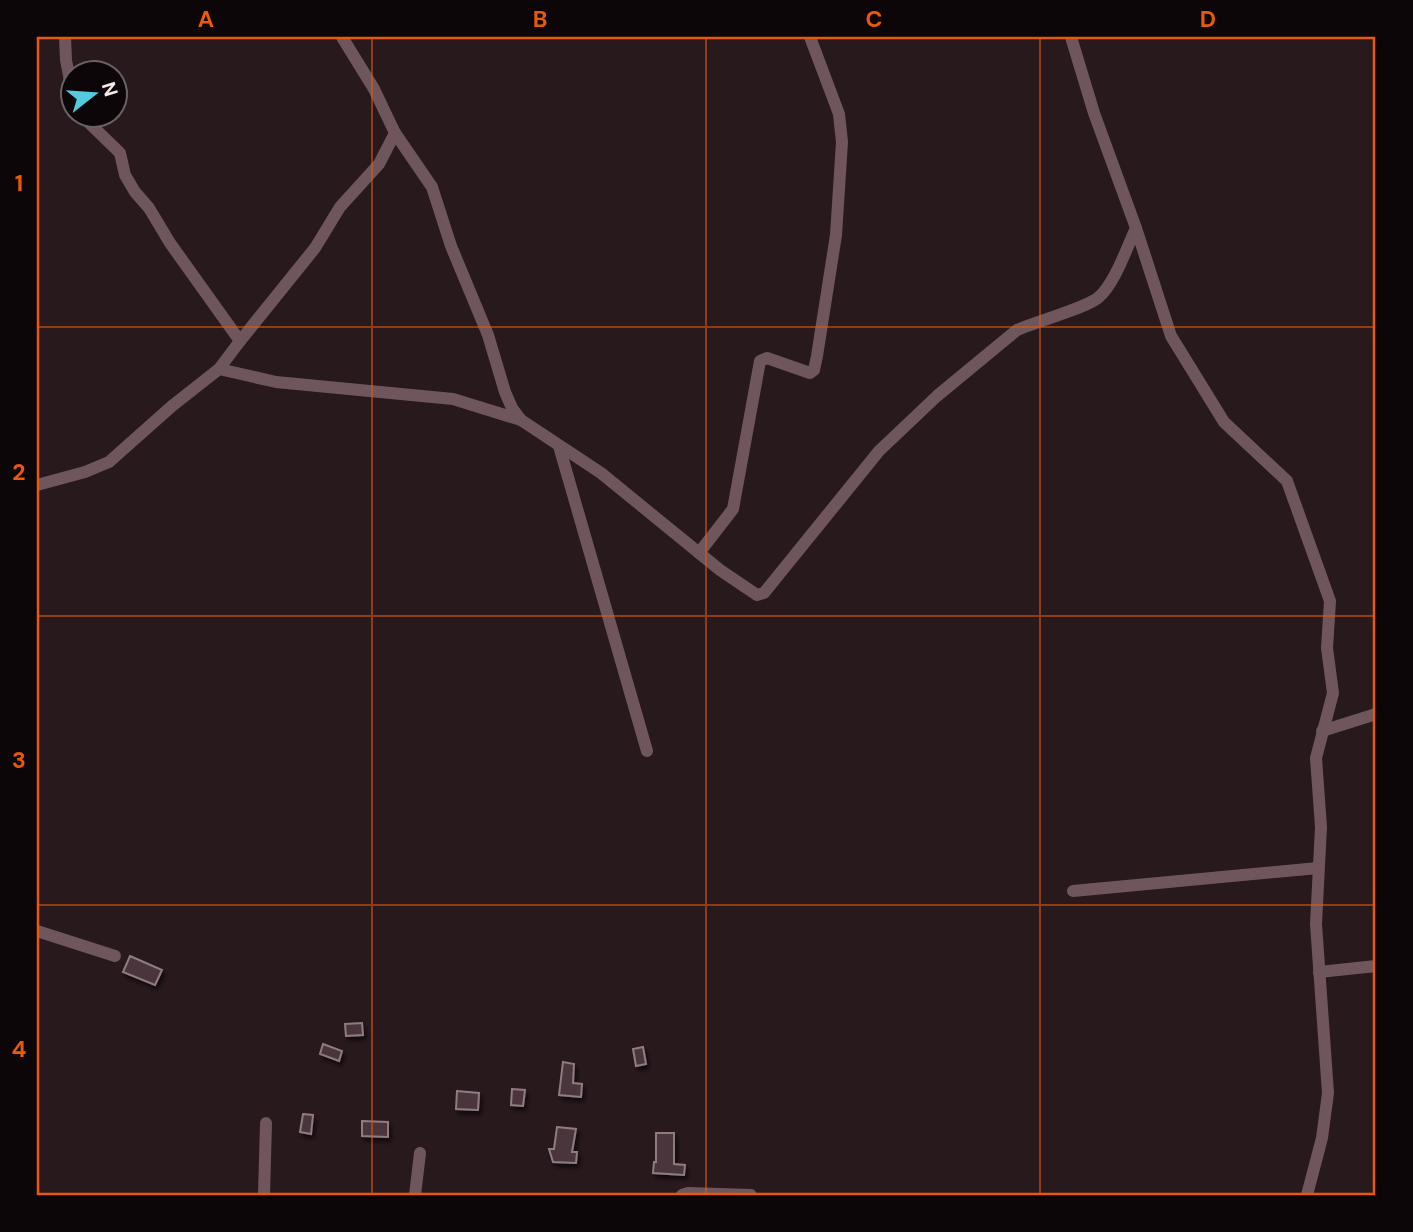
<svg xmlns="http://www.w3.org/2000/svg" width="1413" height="1232" viewBox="0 0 1413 1232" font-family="'DM Sans',sans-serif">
  <defs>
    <filter id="shadow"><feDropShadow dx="2.5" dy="4" stdDeviation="2" flood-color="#0009"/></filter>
  </defs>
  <rect width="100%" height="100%" fill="#28191d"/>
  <!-- building -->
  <g fill="#48363b" stroke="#8f7b80" stroke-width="2" filter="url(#shadow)">
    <path d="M130 956 162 970 155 985 123 972Z"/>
    <path d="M362 1023 363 1035 346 1036 345 1024Z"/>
    <path d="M323 1044 342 1051 339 1061 320 1054Z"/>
    <path d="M643 1047 646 1064 636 1066 633 1049Z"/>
    <path d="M563 1062 574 1064 573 1083 582 1084 581 1097 559 1095Z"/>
    <path d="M512 1089 525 1090 523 1106 511 1105Z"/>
    <path d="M457 1091 479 1093 478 1110 456 1109Z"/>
    <path d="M303 1114 313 1115 311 1134 300 1132Z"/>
    <path d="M362 1121 388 1122V1137L362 1136Z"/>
    <path d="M557 1127 576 1129 572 1152H577L576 1163 553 1162 549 1149H554Z"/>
    <path d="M656 1133H674V1164L685 1165 684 1175 653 1173 654 1162H656Z"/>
  </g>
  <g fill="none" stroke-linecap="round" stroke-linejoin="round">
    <!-- street -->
    <g stroke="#6f565d" stroke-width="12">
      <path d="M65 37 66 60 74 102"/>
      <path d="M342 37 374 89 395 133 432 187 451 246 488 335 505 392 512 408 521 420 601 473 720 570 757 595 764 593 879 451 937 396 1017 330C1037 321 1087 308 1099 297 1115 283 1127 247 1136 228L1094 113 1071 37"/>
      <path d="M1136 228 1171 336 1224 422 1287 481 1330 601 1327 648 1333 693 1316 758 1321 827 1316 924 1328 1093 1322 1138 1307 1195"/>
      <path d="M240 341 315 248 340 207 379 164 395 133"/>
      <path d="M219 369 276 382 453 399 521 420"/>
      <path d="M559 446 647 751"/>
      <path d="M37 485 85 472 109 462 172 406 219 369 240 341 170 243 149 208 135 192 125 175 120 153 82 116"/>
      <path d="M699 553 733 509 760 361 767 358 810 373 814 370 817 356 836 235 842 142 839 114 810 37"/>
      <path d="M1322 731 1376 714"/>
      <path d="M1073 891 1318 868"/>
      <path d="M37 931 115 956"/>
      <path d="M1319 972 1376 966"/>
      <path d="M264 1195 266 1123"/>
      <path d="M415 1195 420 1153"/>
      <path d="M682 1195 688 1193 751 1195"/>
    </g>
  </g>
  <!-- grid -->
  <path fill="none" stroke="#e8590c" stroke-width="2" stroke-opacity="0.55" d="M372 37V1195M706 37V1195M1040 37V1195M37 327H1376M37 616H1376M37 905H1376"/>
  <!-- border -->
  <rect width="1413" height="1232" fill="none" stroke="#0d0608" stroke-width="77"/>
  <!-- north arrow -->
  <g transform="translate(94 94) rotate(73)"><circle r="33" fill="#0d0608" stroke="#6a6164" stroke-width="2"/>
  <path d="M0-5L12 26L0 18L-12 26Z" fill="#54cade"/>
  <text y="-10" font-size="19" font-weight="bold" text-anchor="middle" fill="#f6eaed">N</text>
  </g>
  <rect x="38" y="38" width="1336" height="1156" fill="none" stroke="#e8590c" stroke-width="2.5"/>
  <g font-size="23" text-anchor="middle" font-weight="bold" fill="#e8590c">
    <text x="206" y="27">A</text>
    <text x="540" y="27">B</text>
    <text x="874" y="27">C</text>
    <text x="1208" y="27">D</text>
    <text x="19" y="191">1</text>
    <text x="19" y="480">2</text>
    <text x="19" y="768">3</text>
    <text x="19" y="1057">4</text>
  </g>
</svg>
